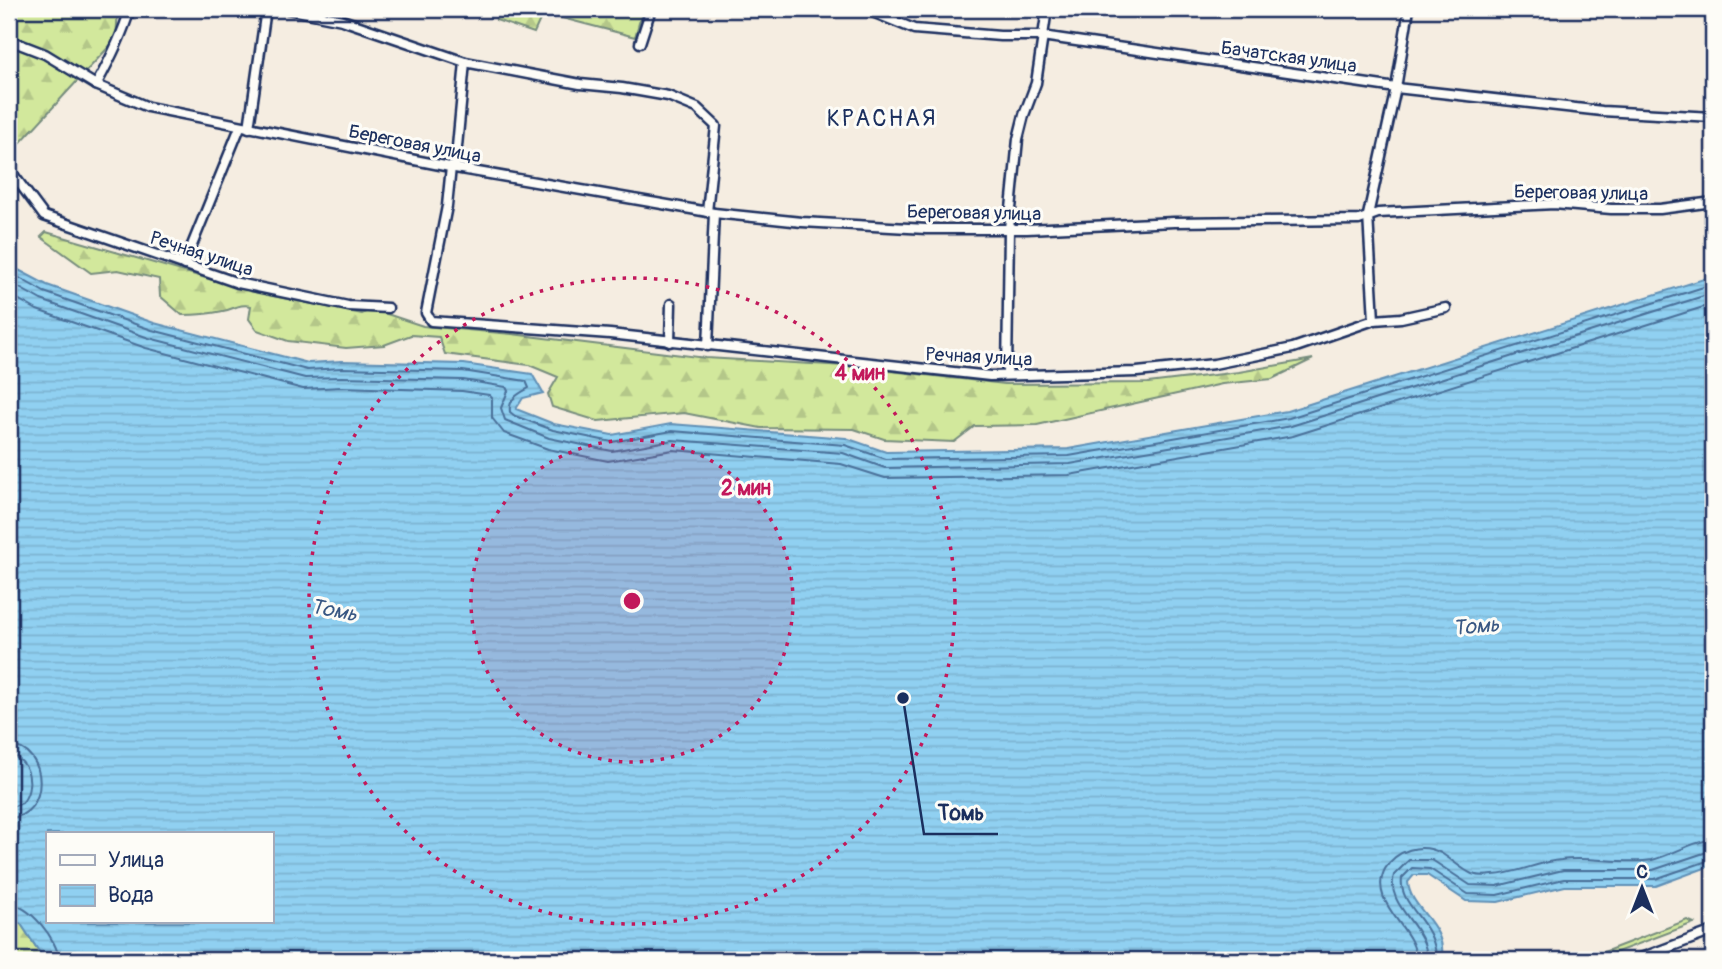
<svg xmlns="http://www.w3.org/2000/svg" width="1722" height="969" viewBox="0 0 1722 969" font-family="Pangolin,sans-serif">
  <defs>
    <pattern id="grass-tufts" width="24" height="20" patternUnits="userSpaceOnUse" patternTransform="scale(1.75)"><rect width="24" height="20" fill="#d2e89c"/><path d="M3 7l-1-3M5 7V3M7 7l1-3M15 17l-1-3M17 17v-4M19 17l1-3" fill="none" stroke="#b4c789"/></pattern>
    <pattern id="forest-firs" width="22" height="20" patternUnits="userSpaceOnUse" patternTransform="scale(1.75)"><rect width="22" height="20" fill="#d2e89c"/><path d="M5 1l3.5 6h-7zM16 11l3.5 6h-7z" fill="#b4c789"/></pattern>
    <pattern id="water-rules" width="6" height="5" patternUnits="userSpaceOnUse" patternTransform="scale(1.75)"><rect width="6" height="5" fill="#90d0f1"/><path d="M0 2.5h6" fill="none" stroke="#7cb3d1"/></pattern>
  </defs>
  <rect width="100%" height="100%" fill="#f5ede1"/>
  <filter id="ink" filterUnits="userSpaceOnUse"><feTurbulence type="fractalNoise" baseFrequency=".0143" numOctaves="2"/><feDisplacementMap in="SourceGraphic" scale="14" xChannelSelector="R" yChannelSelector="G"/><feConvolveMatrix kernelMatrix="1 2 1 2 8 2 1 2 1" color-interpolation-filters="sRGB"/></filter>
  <g filter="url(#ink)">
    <!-- grass -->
    <path fill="url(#grass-tufts)" stroke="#768c7d" stroke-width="2" d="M1687 920 1694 923 1596 960H1583Z"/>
    <!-- forest -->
    <g fill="url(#forest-firs)" stroke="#768c7d" stroke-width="2">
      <path d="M9 9H118L116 39 9 155Z"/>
      <path d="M496 9H643L635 37 543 13 534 33 496 20Z"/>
      <path d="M46 232 258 293 362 314 372 309 423 326 512 334 706 358 847 366 1005 384 1148 383 1239 372 1313 359 1272 379 1222 384 1037 425 975 426 954 442 884 439 854 429 761 428 684 413 598 421 552 407 548 394 558 377 529 365 445 354 439 337 411 335 384 345 346 348 288 341 257 330 249 319 251 306C240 303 234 309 223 311 209 314 196 315 182 315L160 296 159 279 118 270 91 273 41 237Z"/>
      <path d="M9 918 21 924 44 959 48 960H9Z"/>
    </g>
    <!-- water -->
    <path fill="url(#water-rules)" stroke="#6190b6" stroke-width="2" fill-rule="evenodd" d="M9 265 47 285 154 323 308 363 342 361 464 364 532 374 543 393 523 398 516 409 554 424 612 435 671 424 846 438 886 452 1068 449 1287 411 1713 276V865L1656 886H1565L1498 902 1466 901 1427 875H1414L1408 882C1410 910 1447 923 1442 960H48L44 959 21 924 9 918V794L13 790 9 758ZM47 834H271V922H47Z"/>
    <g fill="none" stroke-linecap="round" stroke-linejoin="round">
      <!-- shore -->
      <g stroke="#4a6f99" stroke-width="2">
        <path d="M9 272 44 292 152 330 307 370 342 368 463 371 526 381 529 388C520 393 508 398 510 412L515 416 553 430 612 442 672 431 845 445 886 459 1069 456 1289 418 1713 284"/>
        <path d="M9 282 41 300 149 338 305 378 342 377 463 380 506 387 508 391 501 408 505 420 549 438 612 451 673 440 843 453 885 468 1070 464 1291 426 1713 293"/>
        <path d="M9 294 37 310 146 348 303 389 342 387 462 391 489 395 492 398V418L504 433 548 449 608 461 673 450 841 464 885 478 1069 475 1293 436 1713 304"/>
        <path d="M9 746C50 747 50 817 9 818"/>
        <path d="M9 756C31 758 35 788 22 803L9 808"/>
        <path d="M9 904C30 905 58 940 59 960"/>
        <path d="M1416 960C1417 928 1367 904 1385 869 1396 850 1421 842 1441 853 1451 859 1461 869 1472 874 1478 876 1487 876 1493 875 1516 874 1538 862 1561 860 1589 856 1626 865 1652 860 1673 855 1692 841 1713 840"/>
        <path d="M1427 960C1428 926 1385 907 1394 875L1409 860H1432L1470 885 1497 886 1563 870H1653L1713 850"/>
        <path d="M1436 960C1437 922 1398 907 1402 878L1412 868 1430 869 1468 894 1497 895 1564 879H1655L1713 859"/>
      </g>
      <!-- minor casing -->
      <g stroke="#1b2f5e" stroke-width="13">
        <g id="minor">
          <path d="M287 9 342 20 465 62 580 84 622 88 668 96 697 108 716 126 707 212"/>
          <path d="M865 9 914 29 1000 36H1042L1396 88 1602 111 1713 117"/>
          <path d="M9 40 45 54 96 85 148 107 455 168 714 213 802 222 926 229H1027L1174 222 1359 220 1378 213 1554 204 1611 209H1660L1713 202"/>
          <path d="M640 43 651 9"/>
          <path d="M96 85C110 60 122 36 130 9"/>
          <path d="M249 128 266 9"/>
          <path d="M451 167 447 206 426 313 431 321 610 334 990 376 1137 372 1214 364 1293 348 1374 320 1401 318 1446 308"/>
          <path d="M455 168 465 62"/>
          <path d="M9 169 44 216 238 283 348 306 388 308"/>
          <path d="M184 265 240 127"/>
          <path d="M1374 320 1368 215 1396 88 1409 9"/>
          <path d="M670 342 671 304"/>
          <path d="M708 346 714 213"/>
          <path d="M1007 375 1009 229 1018 139 1024 115 1036 83 1047 9"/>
          <path d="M1635 960 1713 931"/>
        </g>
      </g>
      <!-- minor -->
      <use href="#minor" stroke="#fdfcf7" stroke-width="8"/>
    </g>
  </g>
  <!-- distance rings -->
  <circle cx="632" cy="601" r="161" fill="#c2185b" fill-opacity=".12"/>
  <g fill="none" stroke="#c2185b" stroke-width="3.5" stroke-dasharray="3.5 7">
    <circle cx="632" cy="601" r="161"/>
    <circle cx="632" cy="601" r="323"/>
  </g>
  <g text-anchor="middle" stroke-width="6" stroke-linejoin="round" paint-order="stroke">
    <!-- street labels -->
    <g font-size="19" fill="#1b2f5e" stroke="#fdfcf7">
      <text transform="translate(1289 56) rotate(8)" y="7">Бачатская улица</text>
      <text transform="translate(415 143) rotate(11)" y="7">Береговая улица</text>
      <text transform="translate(1581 192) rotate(1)" y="7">Береговая улица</text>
      <text transform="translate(974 212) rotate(1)" y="7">Береговая улица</text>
      <text transform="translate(202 253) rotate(18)" y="7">Речная улица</text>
      <text transform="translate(979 356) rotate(3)" y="7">Речная улица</text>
    </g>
    <!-- water labels -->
    <g font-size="21" font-style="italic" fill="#385783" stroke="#fdfcf7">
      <text transform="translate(334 610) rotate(11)" y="7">Томь</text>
      <text transform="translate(1476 626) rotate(-5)" y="7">Томь</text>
    </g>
    <!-- quarter labels -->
    <g font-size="23" letter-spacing="2" fill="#1b2f5e" stroke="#fdfcf7">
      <text x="882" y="126">КРАСНАЯ</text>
    </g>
  </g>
  <circle cx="632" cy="601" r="10" fill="#c2185b" stroke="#fdfcf7" stroke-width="3.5"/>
  <g font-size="21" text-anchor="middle" font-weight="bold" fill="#c2185b" stroke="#fdfcf7" stroke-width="6" stroke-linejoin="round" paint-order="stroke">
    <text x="860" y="380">4 мин</text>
    <text x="746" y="495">2 мин</text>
  </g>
  <!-- callouts -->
  <path fill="none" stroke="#1b2f5e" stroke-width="2.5" d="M903 698L924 834H998"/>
  <circle fill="#1b2f5e" stroke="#fdfcf7" stroke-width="2.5" cx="903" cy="698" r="7"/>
  <g font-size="21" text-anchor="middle" font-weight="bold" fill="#1b2f5e" stroke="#fdfcf7" stroke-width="6" stroke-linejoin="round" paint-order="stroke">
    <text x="961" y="820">Томь</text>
  </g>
  <!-- margin -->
  <rect width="1722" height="969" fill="none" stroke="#fdfcf7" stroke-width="35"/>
  <rect x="18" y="18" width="1687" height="934" fill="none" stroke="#1b2f5e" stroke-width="2.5" filter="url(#ink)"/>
  <!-- legend -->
  <rect x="46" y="832" width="228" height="91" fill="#fdfcf7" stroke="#a3aaba" stroke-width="2"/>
  <rect x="60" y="855" width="35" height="10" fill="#fdfcf7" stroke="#a3aaba" stroke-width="2"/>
  <text x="108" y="867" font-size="21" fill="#1b2f5e">Улица</text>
  <rect x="60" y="885" width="35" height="21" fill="url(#water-rules)" stroke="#a3aaba" stroke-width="2"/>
  <text x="108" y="902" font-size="21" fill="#1b2f5e">Вода</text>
  <!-- north arrow -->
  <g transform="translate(1642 888)" stroke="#fdfcf7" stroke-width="5" paint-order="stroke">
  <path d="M0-5L12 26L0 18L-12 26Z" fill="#1b2f5e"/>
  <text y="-10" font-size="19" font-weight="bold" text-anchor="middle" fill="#1b2f5e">С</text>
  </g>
</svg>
